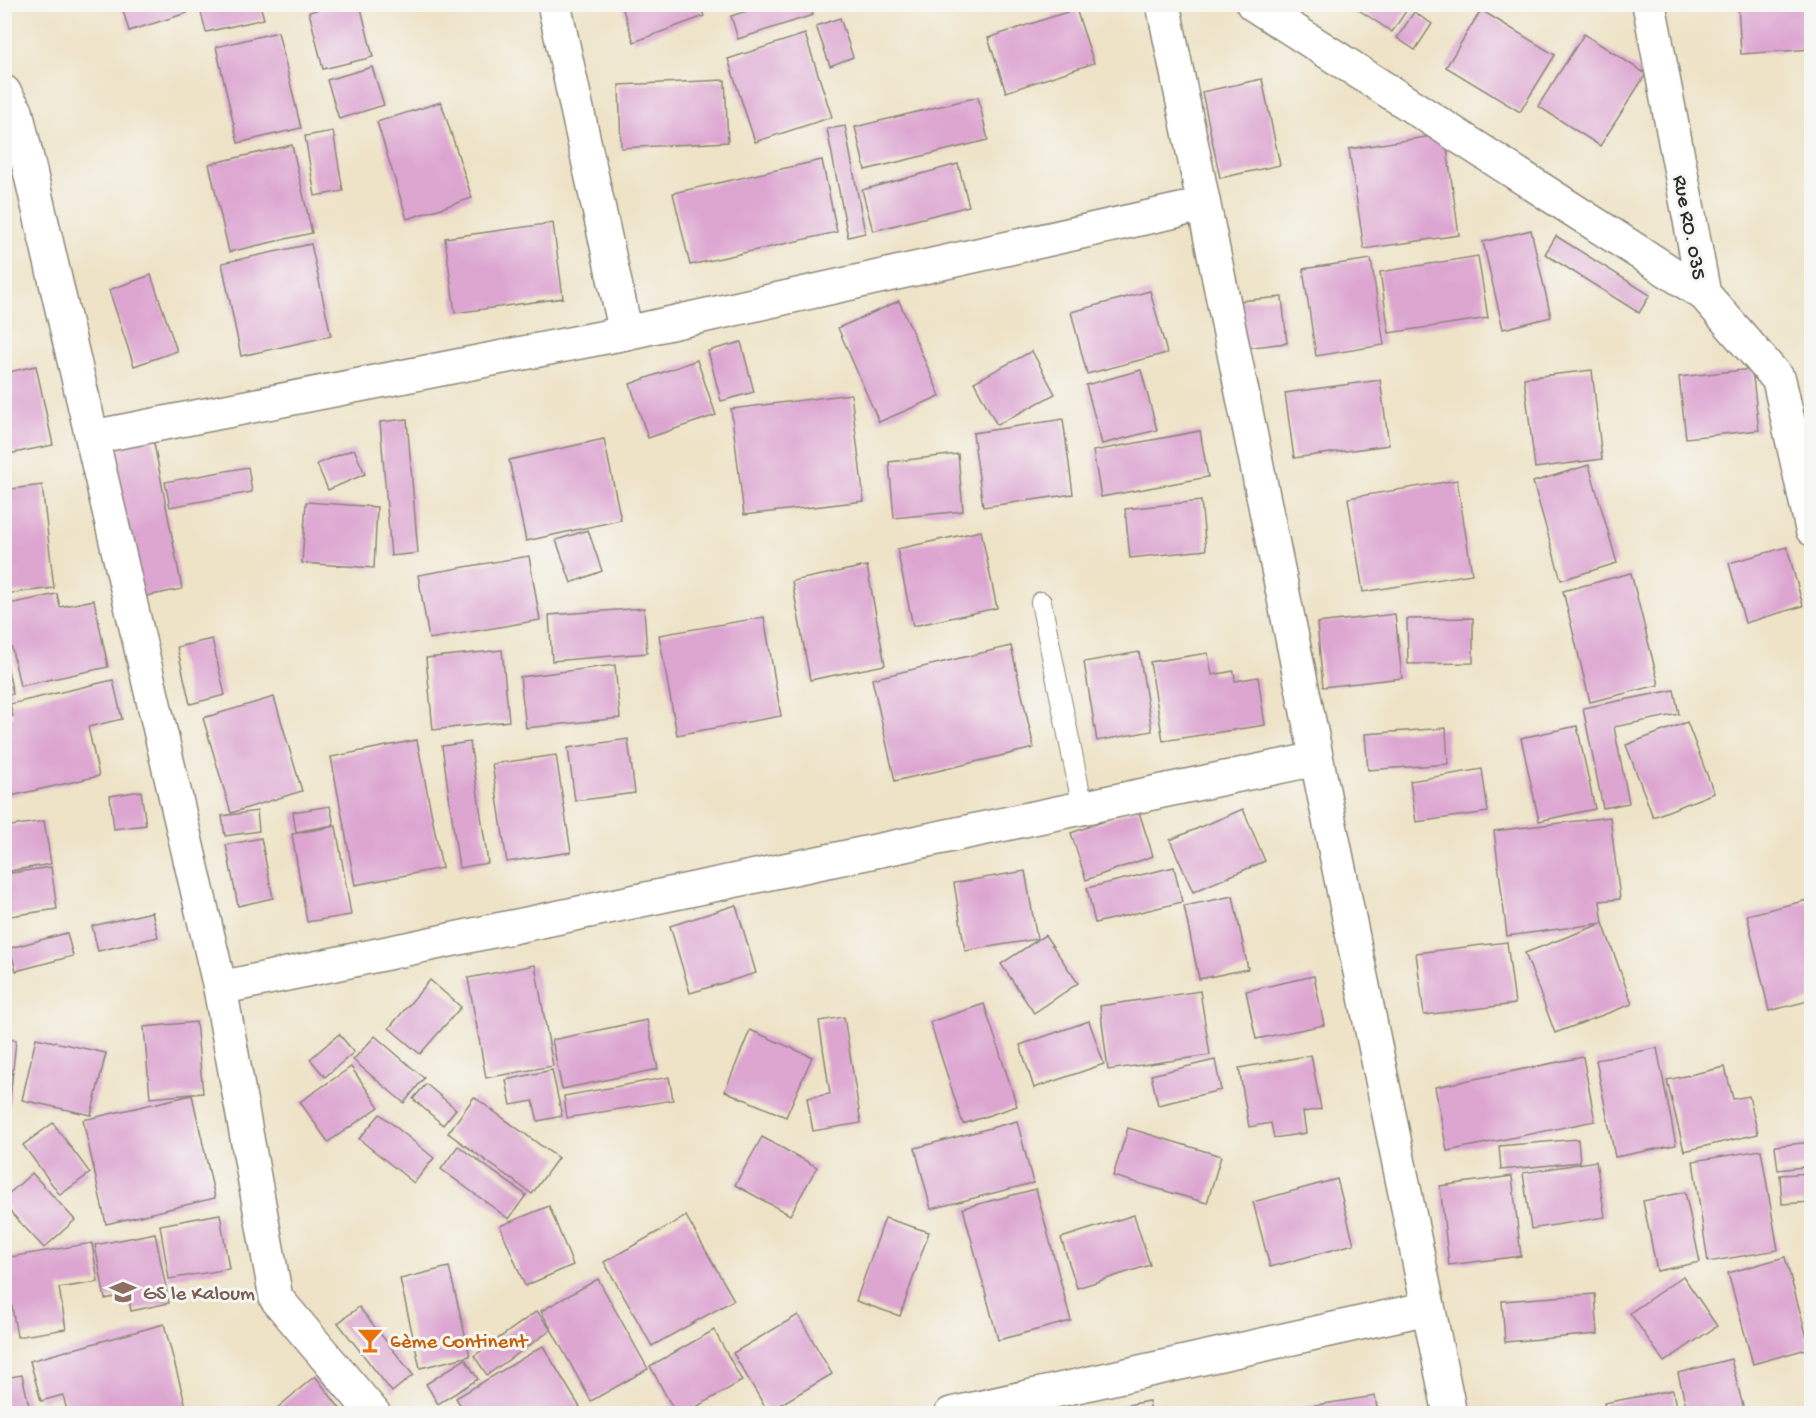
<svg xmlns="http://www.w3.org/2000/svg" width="1816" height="1418" viewBox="0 0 1816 1418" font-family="'Gochi Hand',sans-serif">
  <rect width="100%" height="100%" fill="#f6f6f2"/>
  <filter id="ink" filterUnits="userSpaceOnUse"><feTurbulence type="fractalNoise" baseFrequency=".0167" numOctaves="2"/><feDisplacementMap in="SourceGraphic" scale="12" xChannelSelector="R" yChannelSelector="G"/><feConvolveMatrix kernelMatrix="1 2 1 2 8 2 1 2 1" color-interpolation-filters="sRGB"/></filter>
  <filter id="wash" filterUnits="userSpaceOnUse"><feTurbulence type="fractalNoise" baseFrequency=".008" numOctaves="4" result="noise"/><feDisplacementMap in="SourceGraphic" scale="24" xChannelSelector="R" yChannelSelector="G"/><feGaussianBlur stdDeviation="1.35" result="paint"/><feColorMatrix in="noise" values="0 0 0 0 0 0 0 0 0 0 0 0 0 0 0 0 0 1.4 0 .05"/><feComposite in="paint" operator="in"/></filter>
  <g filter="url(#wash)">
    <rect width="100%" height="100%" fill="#eee3c7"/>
    <g id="blocks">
      <!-- building -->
      <g fill="#dda6d1">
        <path d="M121 4H185L187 13 129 31Z"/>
        <path d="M199 4H260L264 19 206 32Z"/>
        <path d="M337 4H360L373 57 323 69 309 12Z"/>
        <path d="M621 4H700L704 16 634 42Z"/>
        <path d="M769 4H810L813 15 738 39 731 16Z"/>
        <path d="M1350 4H1411L1392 32Z"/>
        <path d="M1738 4H1812V49L1741 54Z"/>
        <path d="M1076 9 1094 63 1006 92 988 38Z"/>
        <path d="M1481 10 1555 55 1520 112 1446 67Z"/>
        <path d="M1414 12 1432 24 1415 50 1397 38Z"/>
        <path d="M840 18 853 57 830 66 816 26Z"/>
        <path d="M278 32 301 128 238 143 216 47Z"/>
        <path d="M805 34 832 117 755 142 728 59Z"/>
        <path d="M1584 34 1646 74 1600 146 1538 106Z"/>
        <path d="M372 67 384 105 339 119 327 80Z"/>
        <path d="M1262 79 1280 165 1220 178 1202 92Z"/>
        <path d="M725 80 728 142 621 148 619 85Z"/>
        <path d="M978 97 988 140 865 170 855 127Z"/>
        <path d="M441 102 472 198 407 219 377 122Z"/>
        <path d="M845 126 865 233 848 237 827 129Z"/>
        <path d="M1808 129H1812V171H1810Z"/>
        <path d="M333 131 343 191 315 196 305 136Z"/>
        <path d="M1445 134 1459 235 1364 249 1349 149Z"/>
        <path d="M292 145 312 233 229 252 209 164Z"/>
        <path d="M822 160 837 232 690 265 673 193Z"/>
        <path d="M958 164 969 206 873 231 862 190Z"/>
        <path d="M553 223 563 298 455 313 445 238Z"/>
        <path d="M1531 230 1551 317 1503 329 1483 242Z"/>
        <path d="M1556 236 1650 295 1639 313 1545 254Z"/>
        <path d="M311 244 331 336 241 356 222 263Z"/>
        <path d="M1478 256 1488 318 1389 333 1380 272Z"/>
        <path d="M1371 259 1384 345 1316 356 1303 269Z"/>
        <path d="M151 275 177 351 134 366 109 290Z"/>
        <path d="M1150 291 1167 353 1087 374 1071 312Z"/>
        <path d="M1282 297 1287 343 1245 348 1239 301Z"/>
        <path d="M899 301 940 396 879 422 838 328Z"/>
        <path d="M741 342 754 392 721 401 708 351Z"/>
        <path d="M1032 351 1055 394 997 425 974 382Z"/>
        <path d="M697 360 716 415 648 438 630 384Z"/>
        <path d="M36 366 53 445 4 455V373Z"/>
        <path d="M1752 369 1759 430 1686 438 1679 377Z"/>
        <path d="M1141 370 1157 430 1102 444 1086 385Z"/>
        <path d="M1592 370 1602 459 1535 468 1524 378Z"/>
        <path d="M1380 380 1389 445 1294 458 1285 393Z"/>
        <path d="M851 394 864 501 744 515 731 409Z"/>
        <path d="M407 419 418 553 391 556 380 422Z"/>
        <path d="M1063 419 1073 494 983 507 973 433Z"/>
        <path d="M1200 431 1208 477 1101 497 1093 451Z"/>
        <path d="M153 438 182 589 136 598 103 446Z"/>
        <path d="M604 439 621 520 526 541 509 460Z"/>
        <path d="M354 449 365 474 328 490 317 464Z"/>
        <path d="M958 454 963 511 894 518 889 462Z"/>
        <path d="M1589 465 1617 563 1561 580 1533 482Z"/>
        <path d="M248 467 252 492 170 507 165 482Z"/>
        <path d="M1457 480 1472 574 1363 592 1348 498Z"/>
        <path d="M42 485 54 588 4 594V490Z"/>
        <path d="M1201 501 1206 550 1130 558 1125 509Z"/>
        <path d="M306 502 377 507 374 568 302 563Z"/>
        <path d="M588 530 602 571 571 583 556 540Z"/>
        <path d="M981 531 997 608 913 626 897 549Z"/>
        <path d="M1787 547 1803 606 1745 623 1729 563Z"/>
        <path d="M529 556 540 620 429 639 418 575Z"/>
        <path d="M867 566 885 665 810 680 792 581Z"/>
        <path d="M1631 573 1659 685 1590 702 1563 591Z"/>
        <path d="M57 594 60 607 94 600 108 667 20 686 4 613V605Z"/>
        <path d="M644 608 647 653 552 661 549 615Z"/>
        <path d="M1395 614 1402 678 1323 687 1317 623Z"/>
        <path d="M764 617 781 716 677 735 659 635Z"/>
        <path d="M1473 618V663L1408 664 1407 619Z"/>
        <path d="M212 639 225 695 190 704 177 647Z"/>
        <path d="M1011 646 1034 748 895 781 872 679Z"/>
        <path d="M4 650 13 694 4 696Z"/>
        <path d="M502 650 509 721 433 730 426 658Z"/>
        <path d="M1139 652 1152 731 1097 741 1084 662Z"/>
        <path d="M1208 653 1212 675 1234 671 1235 681 1258 677 1265 725 1163 741 1150 662Z"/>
        <path d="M615 665 620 718 526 728 520 677Z"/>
        <path d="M113 680 122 719 88 727 99 776 6 797 4 718 13 716 10 704Z"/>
        <path d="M1674 690 1679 714 1614 727 1629 803 1603 808 1583 708Z"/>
        <path d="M274 697 302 791 231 813 203 718Z"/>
        <path d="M1687 722 1714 793 1653 817 1626 745Z"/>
        <path d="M1577 726 1595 809 1539 821 1521 738Z"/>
        <path d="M1446 728 1448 764 1368 770 1365 734Z"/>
        <path d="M628 739 635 793 575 801 568 748Z"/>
        <path d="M417 740 442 868 355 885 331 757Z"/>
        <path d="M470 742 488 863 459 868 442 746Z"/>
        <path d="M556 755 571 852 507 862 492 764Z"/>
        <path d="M1482 769 1488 812 1416 822 1410 781Z"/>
        <path d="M141 791 146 825 114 829 110 796Z"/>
        <path d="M330 806 334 825 296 832 293 812Z"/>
        <path d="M1138 809 1153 856 1086 880 1071 833Z"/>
        <path d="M1243 809 1265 861 1193 892 1170 840Z"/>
        <path d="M257 811 259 831 225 836 222 816Z"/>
        <path d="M1610 817 1620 899 1600 901 1603 923 1632 1004 1555 1033 1525 953 1603 923 1507 936 1494 831Z"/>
        <path d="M44 821 51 864 4 872V827Z"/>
        <path d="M336 826 351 915 307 922 292 834Z"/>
        <path d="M261 838 273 898 238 906 226 845Z"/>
        <path d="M51 867 57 909 4 917V874Z"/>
        <path d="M1174 867 1182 902 1095 923 1087 888Z"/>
        <path d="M1025 871 1037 939 965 951 954 883Z"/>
        <path d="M1233 896 1248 969 1199 979 1184 906Z"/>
        <path d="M1812 899V1000L1769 1011 1747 915Z"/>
        <path d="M736 905 756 973 690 993 670 926Z"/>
        <path d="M152 912 158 937 98 951 92 926Z"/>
        <path d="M67 933 73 956 16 971 10 948Z"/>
        <path d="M1045 935 1078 983 1034 1013 1001 964Z"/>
        <path d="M1507 942 1515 1004 1424 1015 1416 953Z"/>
        <path d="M535 965 553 1066 486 1078 468 978Z"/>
        <path d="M1314 976 1324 1025 1256 1039 1246 991Z"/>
        <path d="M430 980 461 1007 420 1054 389 1028Z"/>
        <path d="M1200 991 1210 1055 1108 1070 1100 1006Z"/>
        <path d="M984 1004 1017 1106 963 1124 930 1022Z"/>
        <path d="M844 1017 861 1123 813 1131 807 1098 830 1094 819 1021Z"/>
        <path d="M647 1020 658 1069 562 1089 552 1040Z"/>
        <path d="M1089 1021 1104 1064 1034 1088 1020 1045Z"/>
        <path d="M196 1022 203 1093 150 1098 144 1027Z"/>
        <path d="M750 1030 812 1057 786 1117 725 1091Z"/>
        <path d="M339 1034 354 1052 325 1077 310 1059Z"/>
        <path d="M375 1036 424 1078 404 1103 353 1060Z"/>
        <path d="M36 1038 106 1053 91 1115 22 1100Z"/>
        <path d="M5 1039 16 1040 8 1119 5 1118Z"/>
        <path d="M1657 1048 1676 1145 1615 1157 1596 1060Z"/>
        <path d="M1311 1055 1321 1109 1303 1112 1306 1133 1274 1138 1271 1123 1249 1127 1239 1068Z"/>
        <path d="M1583 1057 1595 1121 1447 1151 1435 1087Z"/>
        <path d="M1215 1060 1221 1090 1158 1105 1151 1075Z"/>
        <path d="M351 1067 379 1107 328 1142 300 1102Z"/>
        <path d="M1725 1067 1733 1099 1749 1096 1758 1134 1684 1151 1667 1080Z"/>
        <path d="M552 1070 562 1116 538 1121 533 1101 511 1105 506 1080Z"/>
        <path d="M669 1077 673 1100 567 1118 564 1096Z"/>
        <path d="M426 1084 456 1109 443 1125 413 1099Z"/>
        <path d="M192 1095 215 1198 106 1224 83 1120Z"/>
        <path d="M474 1097 558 1158 532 1194 448 1133Z"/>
        <path d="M380 1114 434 1158 414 1183 359 1139Z"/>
        <path d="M1017 1121 1033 1183 931 1209 915 1148Z"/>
        <path d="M53 1123 90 1173 60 1195 23 1145Z"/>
        <path d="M1128 1128 1221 1156 1207 1203 1113 1176Z"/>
        <path d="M762 1137 817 1167 790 1215 735 1185Z"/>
        <path d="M1578 1139 1580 1162 1501 1170 1499 1146Z"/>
        <path d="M1812 1142V1166L1778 1170 1775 1146Z"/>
        <path d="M458 1146 526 1195 509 1219 441 1169Z"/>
        <path d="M1761 1150 1778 1250 1708 1262 1693 1161Z"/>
        <path d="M1596 1161 1605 1217 1531 1229 1523 1173Z"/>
        <path d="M32 1173 75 1220 44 1248 4 1205V1198Z"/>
        <path d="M1812 1173V1202L1782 1204 1780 1175Z"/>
        <path d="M1512 1176 1521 1256 1449 1265 1440 1186Z"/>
        <path d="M1337 1179 1354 1244 1270 1267 1253 1202Z"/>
        <path d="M1036 1189 1071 1321 998 1340 963 1208Z"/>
        <path d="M1685 1192 1700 1262 1657 1271 1643 1201Z"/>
        <path d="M549 1206 573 1265 525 1286 500 1226Z"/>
        <path d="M220 1214 229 1269 169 1279 160 1225Z"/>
        <path d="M1134 1215 1150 1265 1077 1288 1061 1238Z"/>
        <path d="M686 1216 734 1300 652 1346 604 1262Z"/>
        <path d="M885 1218 929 1232 900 1316 856 1301Z"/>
        <path d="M155 1233 169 1303 131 1311 128 1294 105 1299 95 1245Z"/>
        <path d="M92 1243 98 1282 59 1288 66 1329 17 1337 4 1258Z"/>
        <path d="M1785 1257 1810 1348 1753 1364 1728 1273Z"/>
        <path d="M449 1267 470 1356 420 1368 400 1279Z"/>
        <path d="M1683 1276 1717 1326 1664 1362 1630 1313Z"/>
        <path d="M598 1279 648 1369 591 1401 541 1311Z"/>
        <path d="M1595 1294 1598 1334 1505 1342 1502 1301Z"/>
        <path d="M359 1307 413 1375 392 1392 338 1323Z"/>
        <path d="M537 1311 551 1330 487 1375 474 1356Z"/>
        <path d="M798 1315 832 1374 768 1412 733 1353Z"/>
        <path d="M164 1324 188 1414H68L63 1395 41 1401 30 1361Z"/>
        <path d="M714 1330 742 1381 684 1414H676L650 1366Z"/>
        <path d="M543 1346 584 1414H466L456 1398Z"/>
        <path d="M465 1359 478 1379 438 1404 426 1384Z"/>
        <path d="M1731 1359 1745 1414H1688L1678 1373Z"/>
        <path d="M22 1375 31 1414H4V1378Z"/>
        <path d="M315 1376 342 1411 339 1414H270Z"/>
        <path d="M1673 1390 1677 1414H1606L1604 1403Z"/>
        <path d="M1375 1396 1378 1414H1305L1304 1407Z"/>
        <path d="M1149 1401 1151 1414H1090V1412Z"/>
      </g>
    </g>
  </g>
  <g filter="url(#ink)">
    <use href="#blocks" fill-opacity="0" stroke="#8c8779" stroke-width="1.5"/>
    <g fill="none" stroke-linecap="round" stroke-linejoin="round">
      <!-- lane casing -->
      <g stroke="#8c8779" stroke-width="22">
        <path id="lane" d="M1041 602 1083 808"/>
      </g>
      <!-- street casing -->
      <g stroke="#8c8779" stroke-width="36">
        <g id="street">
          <path d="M554 4 626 333"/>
          <path d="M1163 4 1450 1414"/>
          <path d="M1253 4 1704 294"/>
          <path d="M1649 4 1704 294 1779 380 1812 529"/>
          <path d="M4 92 16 111 220 988 276 1298 374 1414"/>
          <path d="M93 437 626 333 1203 205"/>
          <path d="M220 988 1316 759"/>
          <path d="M951 1414 1428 1308"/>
        </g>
      </g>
      <!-- lane -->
      <use href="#lane" stroke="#fff" stroke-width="20"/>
      <!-- street -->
      <use href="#street" stroke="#fff" stroke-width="33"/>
    </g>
  </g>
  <!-- icons -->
  <defs>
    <g id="school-bare" transform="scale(2.07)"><path d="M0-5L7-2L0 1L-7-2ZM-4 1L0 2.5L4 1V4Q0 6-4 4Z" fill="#8d6e63" stroke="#f6f6f2" stroke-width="2.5" paint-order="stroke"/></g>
    <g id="bar-bare" transform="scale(2.07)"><path d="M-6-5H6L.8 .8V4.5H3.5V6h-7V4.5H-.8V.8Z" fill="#e8710a" stroke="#f6f6f2" stroke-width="2.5" paint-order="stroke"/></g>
  </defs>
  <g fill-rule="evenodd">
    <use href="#school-bare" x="123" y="1292"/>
    <use href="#bar-bare" x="370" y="1340"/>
  </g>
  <g text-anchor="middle" stroke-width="6" stroke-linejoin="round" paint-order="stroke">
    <!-- street labels -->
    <g font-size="21" fill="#2b2b2b" stroke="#f6f6f2">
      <text transform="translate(1691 227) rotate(79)" y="7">Rue RO. 035</text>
    </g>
    <!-- education labels -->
    <g font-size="21" fill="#785e54" stroke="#f6f6f2" text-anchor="start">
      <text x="143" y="1299">GS le Kaloum</text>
    </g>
    <!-- food labels -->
    <g font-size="21" fill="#c56008" stroke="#f6f6f2" text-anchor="start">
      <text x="390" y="1347">6ème Continent</text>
    </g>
  </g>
  <!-- margin -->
  <rect width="1816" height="1418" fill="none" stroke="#f6f6f2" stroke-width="24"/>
</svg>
